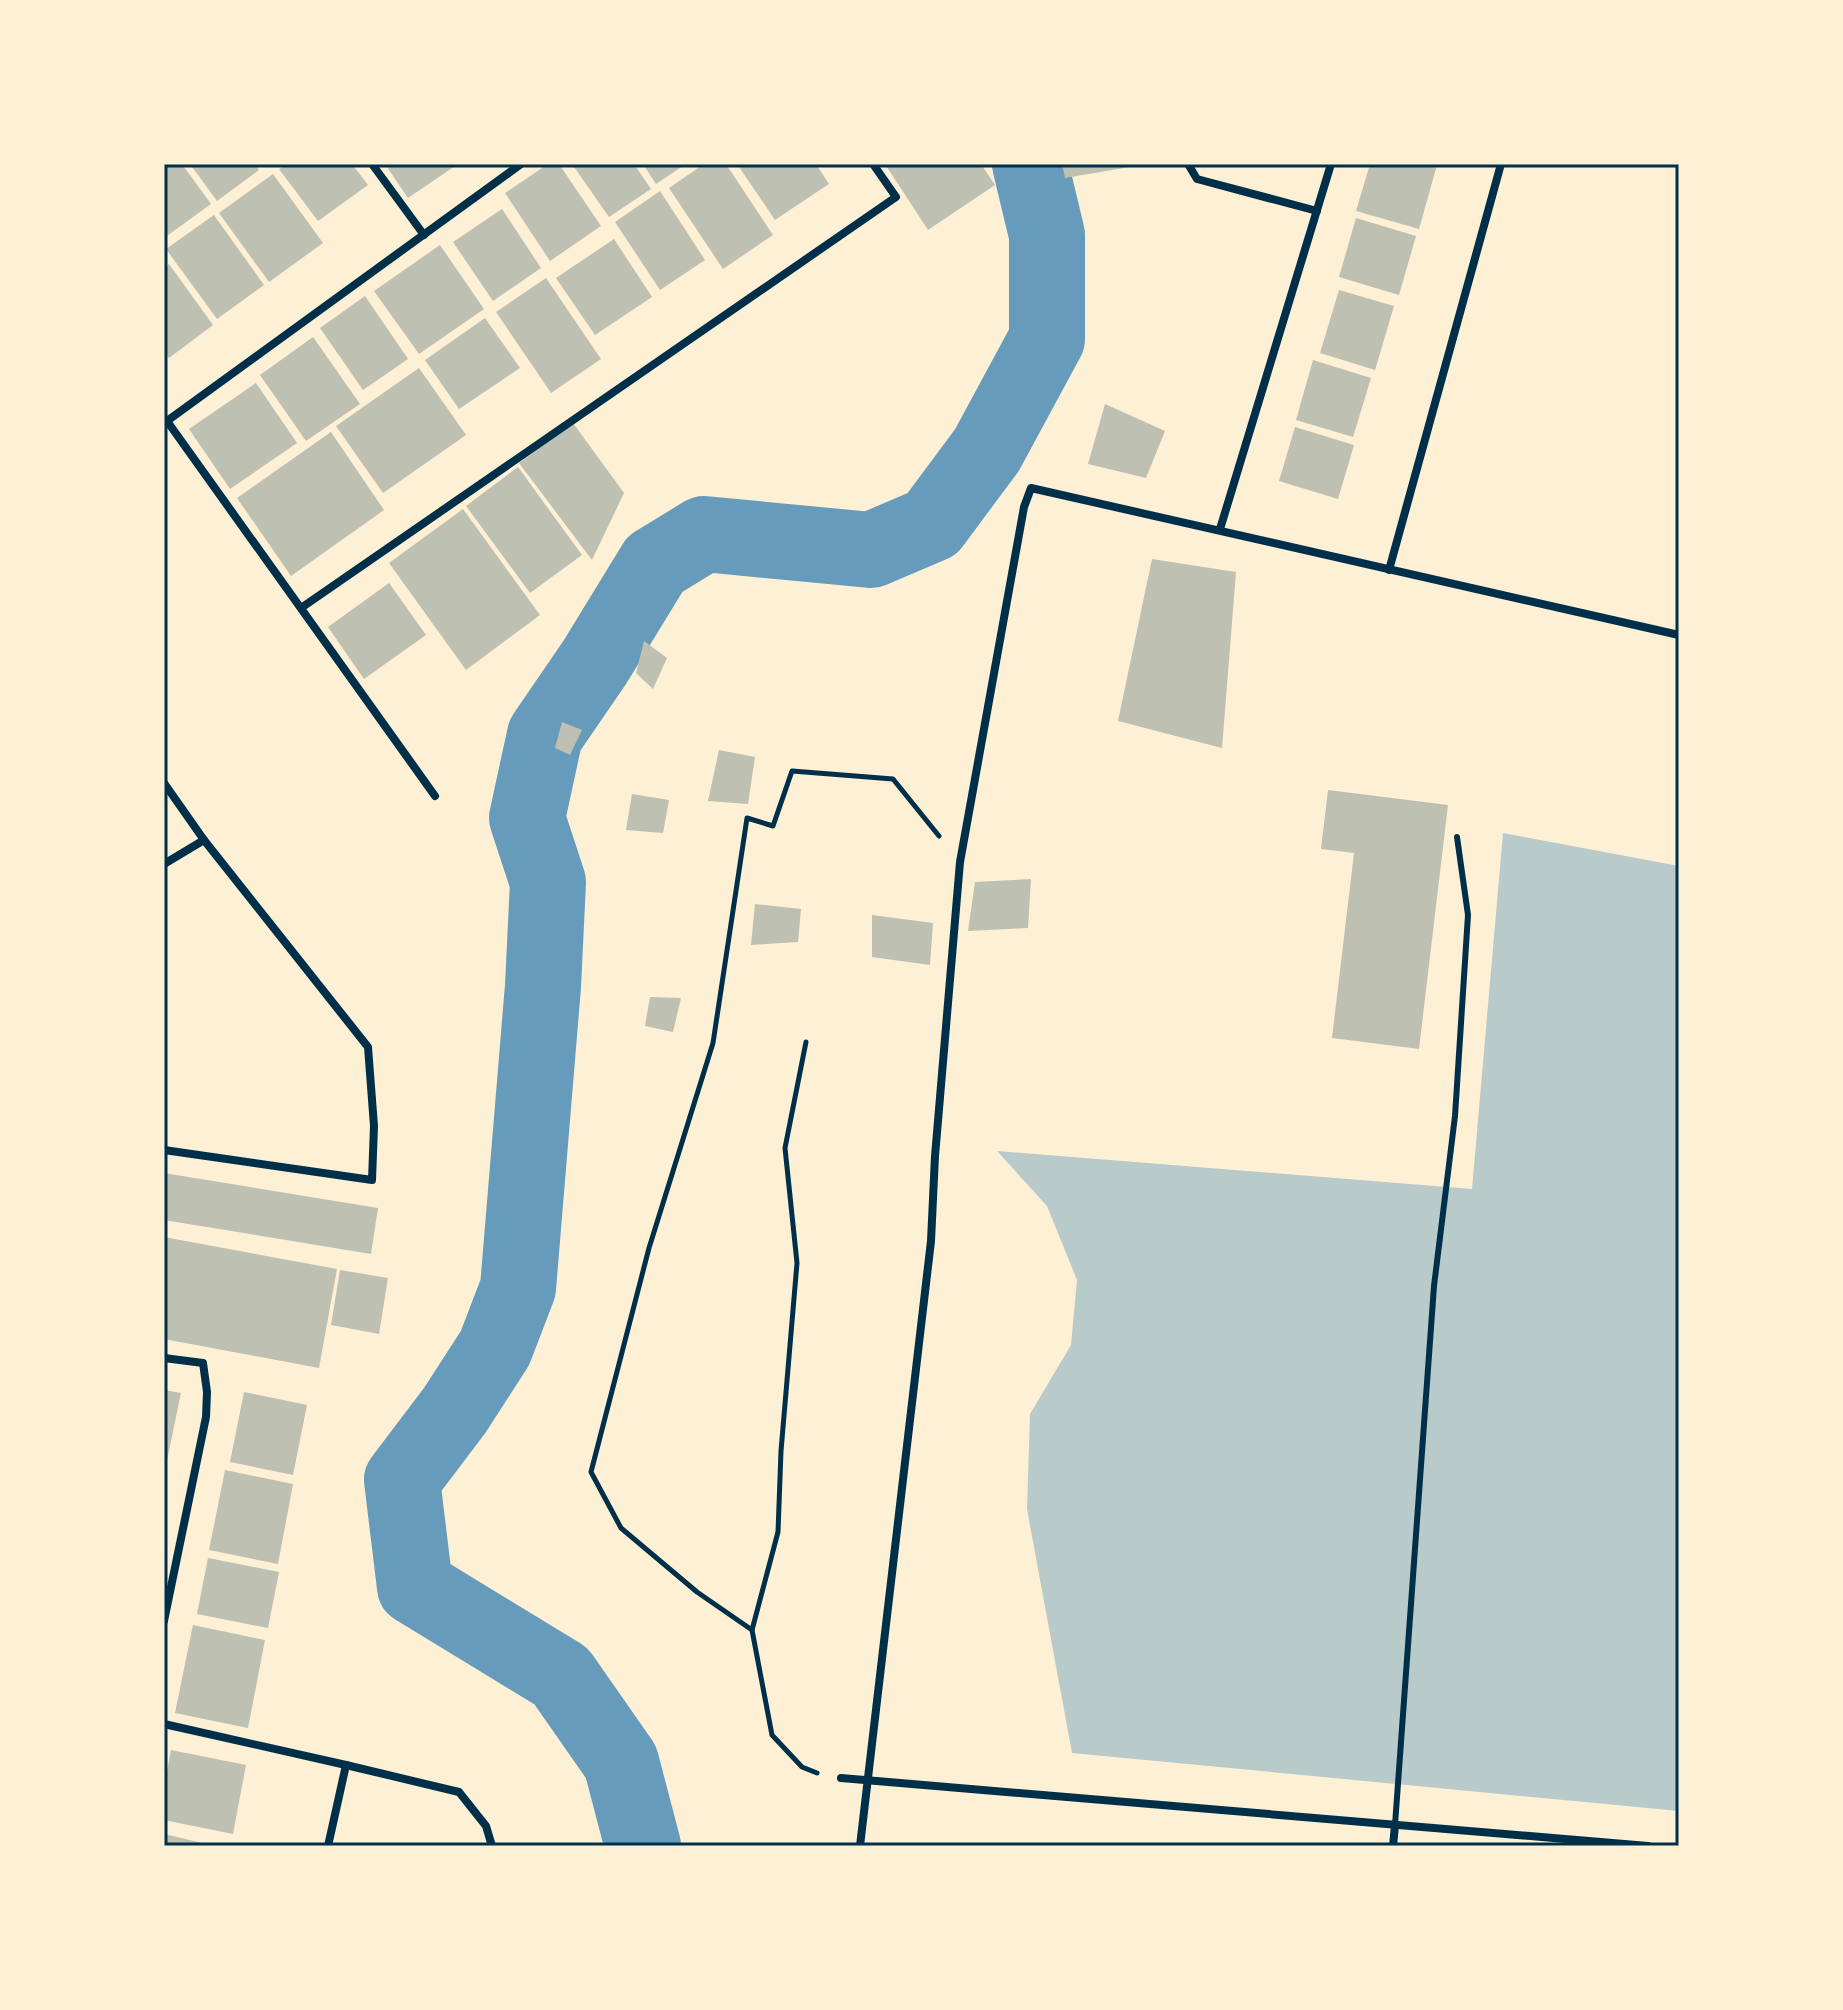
<svg xmlns="http://www.w3.org/2000/svg" width="1843" height="2010" viewBox="0 0 1843 2010" font-family="Commissioner,sans-serif">
  <rect width="100%" height="100%" fill="#fdf0d5"/>
  <!-- green -->
  <path fill="#b9caca" d="M1503 833 1679 866V1811L1072 1753 1027 1509 1030 1414 1071 1345 1077 1280 1047 1206 997 1151 1472 1189Z"/>
  <g fill="none" stroke-linecap="round" stroke-linejoin="round">
    <!-- river -->
    <path stroke="#669bbc" stroke-width="76" d="M643 1846 621 1762 561 1676 415 1587 402 1480 455 1410 495 1348 518 1288 543 986 548 882 527 818 545 735 595 662 655 564 704 534 871 550 932 524 987 450 1047 339V235L1030 164"/>
  </g>
  <!-- building -->
  <g fill="#bec0b2">
    <path d="M164 164H182L211 204 164 238Z"/>
    <path d="M190 164H255L259 170 217 201Z"/>
    <path d="M286 164H352L368 185 318 221 279 169Z"/>
    <path d="M385 164H458L408 198Z"/>
    <path d="M548 164H559L601 226 550 261 505 193Z"/>
    <path d="M572 164H634L651 189 609 217Z"/>
    <path d="M643 164H686L656 184Z"/>
    <path d="M704 164H726L773 235 723 269 669 188Z"/>
    <path d="M737 164H816L829 184 775 220Z"/>
    <path d="M885 164H981L995 185 928 230Z"/>
    <path d="M1062 164H1129L1130 167 1065 178Z"/>
    <path d="M1370 164 1437 165 1419 229 1356 211Z"/>
    <path d="M273 174 323 243 269 282 219 213Z"/>
    <path d="M660 191 705 260 660 290 615 222Z"/>
    <path d="M502 209 541 268 493 301 453 242Z"/>
    <path d="M214 215 264 285 217 319 166 249Z"/>
    <path d="M1356 218 1416 236 1399 295 1339 277Z"/>
    <path d="M614 239 652 297 595 335 556 278Z"/>
    <path d="M440 245 484 309 419 354 374 291Z"/>
    <path d="M169 264 213 325 169 358 164 351V268Z"/>
    <path d="M546 278 601 359 551 393 496 312Z"/>
    <path d="M1339 290 1394 306 1375 370 1320 353Z"/>
    <path d="M365 296 408 359 363 390 320 328Z"/>
    <path d="M485 318 520 368 459 409 425 360Z"/>
    <path d="M313 337 360 404 306 441 260 375Z"/>
    <path d="M1313 360 1371 378 1353 437 1296 420Z"/>
    <path d="M419 368 466 435 383 493 336 426Z"/>
    <path d="M256 383 297 443 230 489 189 429Z"/>
    <path d="M1105 404 1165 431 1146 478 1088 464Z"/>
    <path d="M573 423 624 493 592 560 519 463Z"/>
    <path d="M1295 427 1354 445 1338 499 1279 481Z"/>
    <path d="M331 432 384 510 291 576 237 498Z"/>
    <path d="M518 467 582 555 530 593 466 506Z"/>
    <path d="M463 509 540 615 466 670 389 563Z"/>
    <path d="M1152 559 1236 572 1222 748 1118 721Z"/>
    <path d="M389 583 426 635 364 679 328 627Z"/>
    <path d="M644 641 667 658 653 689 636 673Z"/>
    <path d="M562 722 582 730 570 755 555 748Z"/>
    <path d="M719 750 755 757 748 804 708 801Z"/>
    <path d="M1328 790 1448 805 1419 1049 1332 1038 1354 853 1321 849Z"/>
    <path d="M632 794 669 800 663 833 626 830Z"/>
    <path d="M1031 879 1028 928 968 931 975 882Z"/>
    <path d="M755 904 801 909 798 942 751 945Z"/>
    <path d="M872 915 933 923 930 965 872 957Z"/>
    <path d="M650 997 681 998 673 1032 645 1026Z"/>
    <path d="M164 1173 378 1208 371 1254 164 1220Z"/>
    <path d="M164 1237 337 1269 319 1368 164 1339Z"/>
    <path d="M340 1270 388 1278 379 1334 331 1325Z"/>
    <path d="M164 1390 181 1393 165 1470H164Z"/>
    <path d="M244 1392 307 1405 293 1475 230 1462Z"/>
    <path d="M225 1470 293 1484 278 1564 209 1550Z"/>
    <path d="M208 1558 279 1572 268 1628 197 1614Z"/>
    <path d="M193 1625 265 1640 248 1728 175 1713Z"/>
    <path d="M171 1750 246 1765 233 1834 164 1820V1787Z"/>
    <path d="M164 1834 211 1845V1846H164Z"/>
  </g>
  <g fill="none" stroke-linecap="round" stroke-linejoin="round">
    <!-- path -->
    <g stroke="#003049" stroke-width="5">
      <path d="M752 1630 778 1532 781 1451 797 1263 785 1148 806 1042"/>
      <path d="M817 1773 802 1767 772 1735 752 1630 697 1592 621 1528 591 1472 649 1248 713 1043 747 818 773 826 792 771 893 779 939 836"/>
    </g>
    <!-- service -->
    <path stroke="#003049" stroke-width="6" d="M1395 1825 1434 1286 1455 1116 1468 915 1457 837"/>
    <!-- minor -->
    <g stroke="#003049" stroke-width="8">
      <path d="M372 164 424 235"/>
      <path d="M1188 164 1197 179 1317 211"/>
      <path d="M167 421 435 796"/>
      <path d="M164 422 167 421 521 164"/>
      <path d="M1220 529 1331 164"/>
      <path d="M1389 570 1501 164"/>
      <path d="M301 608 896 197 873 164"/>
      <path d="M164 783 204 840 368 1047 374 1126 372 1180 164 1150"/>
      <path d="M164 864 204 840"/>
      <path d="M164 1358 203 1363 207 1392 206 1417 164 1621"/>
      <path d="M164 1724 346 1765 459 1792 486 1826 492 1846"/>
      <path d="M841 1778 1648 1846"/>
      <path d="M328 1846 346 1765"/>
      <path d="M860 1846 931 1241 935 1156 960 862 1024 507 1031 488 1679 635"/>
      <path d="M1393 1846 1395 1825"/>
    </g>
  </g>
  <!-- border -->
  <rect width="1843" height="2010" fill="none" stroke="#fdf0d5" stroke-width="332"/>
  <rect x="166" y="166" width="1511" height="1678" fill="none" stroke="#003049" stroke-width="3"/>
</svg>
